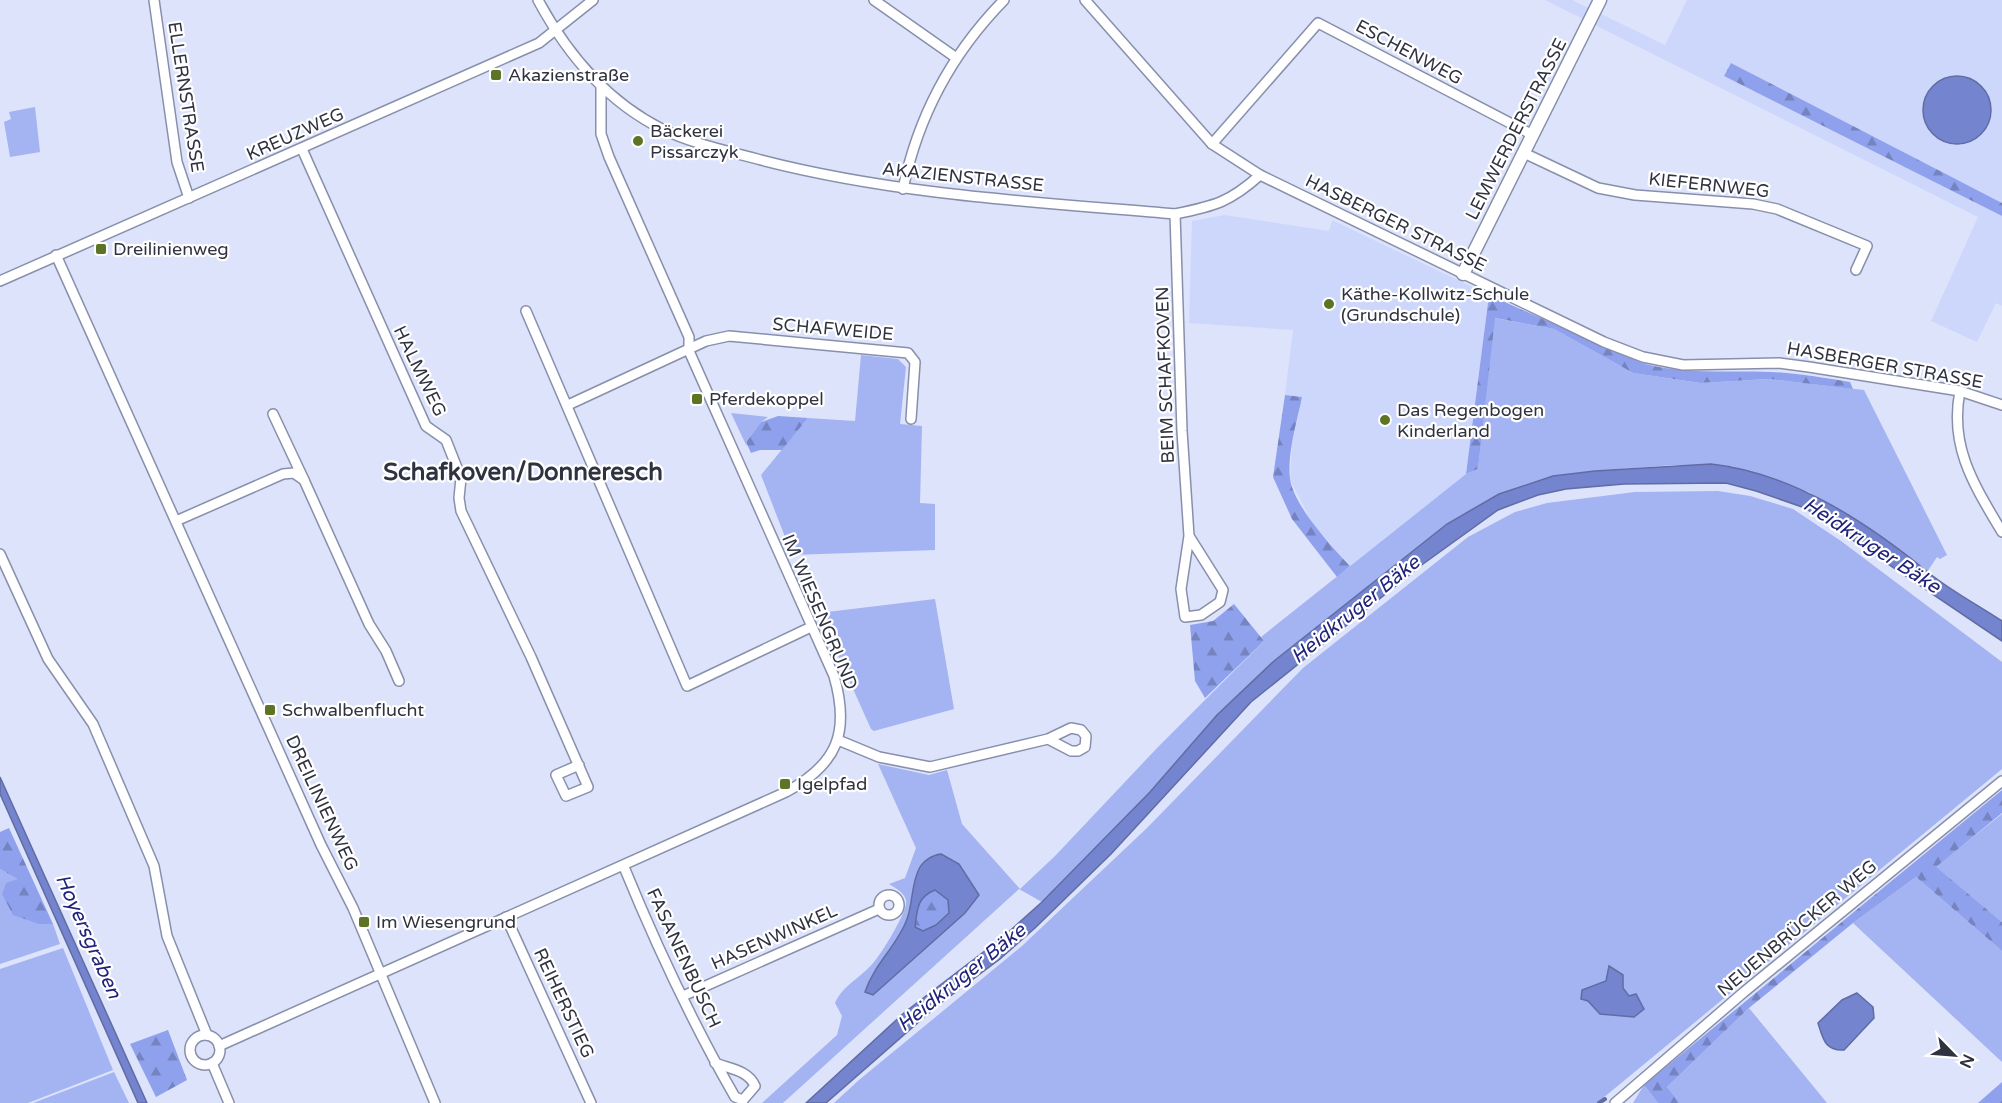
<svg xmlns="http://www.w3.org/2000/svg" width="2002" height="1103" viewBox="0 0 2002 1103" font-family="'Varela Round',sans-serif">
  <defs>
    <pattern id="forest-firs" width="22" height="20" patternUnits="userSpaceOnUse" patternTransform="scale(1.5)"><rect width="22" height="20" fill="#8fa1ed"/><path d="M5 1l3.5 6h-7zM16 11l3.5 6h-7z" fill="#7584c1"/></pattern>
  </defs>
  <rect width="100%" height="100%" fill="#dce3fb"/>
  <!-- built -->
  <g fill="#cdd7fc">
    <path d="M1545 0H1572L1665 45 1687 0H2002V203L1731 63 1724 76 2002 216V306L1996 303 1977 342 1931 321 1978 217Z"/>
    <path d="M1225 215 1329 231 1332 220 1489 295 1466 474 1350 566 1313 524 1290 480 1292 444 1302 397 1285 395 1293 330 1189 323 1192 221Z"/>
  </g>
  <!-- green -->
  <g fill="#a4b3f1" fill-rule="evenodd">
    <path d="M35 107 40 152 10 157 4 122 11 119 9 112Z"/>
    <path d="M1494 318 1554 329 1633 373 1700 383 1769 379 1864 390 1947 555 1940 559 1937 557 1927 572 1925 568 1809 492 1732 466 1674 465 1595 471 1553 476 1499 494 1447 524 1274 661 1217 715 1150 792 1042 902 1019 889 783 1103H762L837 1035 842 1016 835 1003C842 986 862 977 874 962 881 954 909 910 906 900 904 892 895 888 889 884L905 878 916 848 878 764 929 775 947 770 962 824 1020 889 1055 856 1158 747 1264 641 1261 637 1466 474 1478 469Z"/>
    <path d="M861 355 898 359 906 367 900 424 922 426 920 503 935 504V550L792 555 761 475 808 418 855 421Z"/>
    <path d="M731 413 768 417 761 422 746 442 747 447Z"/>
    <path d="M1718 491 1750 496 1793 509 1841 541 2002 662V769L1597 1103H834L859 1080 1022 946 1147 828 1303 668 1468 537 1515 512 1547 503 1635 492ZM1609 966 1623 975V988L1629 997 1600 1014 1588 1001 1582 990 1606 981Z"/>
    <path d="M935 599 954 709 874 731 871 729 819 613Z"/>
    <path d="M2002 814V922L1935 867Z"/>
    <path d="M0 869 19 879 39 924H53L60 944 0 964Z"/>
    <path d="M1916 877 2002 951V1062L1853 923Z"/>
    <path d="M63 948 113 1070 28 1103H0V969Z"/>
    <path d="M1749 1008 1827 1103H1680L1667 1087Z"/>
    <path d="M114 1072 129 1103H33Z"/>
    <path d="M1644 1085 1658 1103H1633Z"/>
  </g>
  <!-- forest -->
  <g fill="url(#forest-firs)">
    <path d="M1731 63 2002 203V216L1724 76Z"/>
    <path d="M1489 295 1642 363C1685 375 1727 370 1771 372 1797 373 1824 378 1850 382L1853 389 1769 379 1700 383 1633 373 1554 329 1495 318 1478 469 1466 474Z"/>
    <path d="M1285 395 1302 397C1297 422 1287 453 1290 479 1294 506 1332 547 1350 566L1337 577 1292 519 1273 477Z"/>
    <path d="M778 416 808 418 782 450H760L751 453 746 442 761 422Z"/>
    <path d="M1234 604 1264 641 1205 698 1195 681 1190 625 1213 621Z"/>
    <path d="M2002 790V813L1936 867 2002 922V951L1916 877 1853 923 1749 1008 1667 1087 1680 1103H1658L1644 1085Z"/>
    <path d="M9 828 53 924H39L13 915 2 894 6 883 18 879 0 869V832Z"/>
    <path d="M935 890 948 900 949 913 936 925 923 931 915 927C917 910 917 897 935 890Z"/>
    <path d="M168 1030 187 1080 156 1097 130 1044Z"/>
    <path d="M2002 1082V1103H1978Z"/>
  </g>
  <!-- water -->
  <g fill="#7484ce" stroke="#606ca3" stroke-width="1.5" fill-rule="evenodd">
    <circle cx="1957" cy="110" r="34"/>
    <path d="M1711 464C1793 473 1868 523 1929 573 1951 591 1978 605 2002 621V641L1805 508 1756 491 1726 483 1624 484 1566 489 1538 495 1498 510 1423 564 1251 702 1111 854 1035 928 1000 959 937 1006 826 1103H806L905 1012 1003 937 1042 902 1150 792 1217 715 1274 661 1447 524 1499 494 1553 476 1595 471Z"/>
    <path d="M0 777 147 1103H138L0 794Z"/>
    <path d="M941 854 959 864 979 895 965 913 873 995 865 992C874 964 898 945 907 919 913 903 911 885 919 869 923 861 932 855 941 854ZM935 890 948 900 949 913 936 925 923 931 915 927C917 910 917 897 935 890Z"/>
    <path d="M1609 966 1623 975V988L1629 996 1636 994 1644 1009 1634 1017 1600 1014 1588 1001 1581 999 1582 990 1606 981Z"/>
    <path d="M1857 993 1873 1007 1874 1018 1844 1050C1825 1051 1823 1039 1818 1023L1842 1000Z"/>
  </g>
  <g fill="none" stroke-linecap="round" stroke-linejoin="round">
    <!-- stream -->
    <path stroke="#606ca3" stroke-width="4" d="M1599 1103 1605 1099"/>
    <!-- minor casing -->
    <g stroke="#888fab" stroke-width="12">
      <g id="minor">
        <path d="M154 0 177 162 189 198"/>
        <path d="M538 0C567 54 606 101 662 129 693 144 728 151 761 160 897 195 1036 202 1175 214 1215 206 1230 202 1260 175"/>
        <path d="M874 0 955 57"/>
        <path d="M1085 0 1212 144 1260 175 1604 342 1643 357 1683 365 1779 363 1809 367 1960 391 2002 405"/>
        <path d="M1212 144 1318 23 1533 135"/>
        <path d="M302 149 426 426 446 440 461 478 459 498 461 511 531 657 588 787 566 796 556 775 579 765"/>
        <path d="M1524 153 1598 188 1635 195 1753 204 1777 209 1867 246 1856 270"/>
        <path d="M903 189C918 116 952 53 1004 0"/>
        <path d="M1175 214 1182 431 1189 536 1223 590 1220 602 1201 615 1185 617 1181 589 1189 536"/>
        <path d="M56 255 321 845 353 908 435 1103"/>
        <path d="M0 281 539 43 593 0"/>
        <path d="M526 311 687 686 811 627"/>
        <path d="M1960 391C1949 447 1974 485 2002 532"/>
        <path d="M568 405 706 341 729 336 908 353 915 362 911 419"/>
        <path d="M273 414 304 480"/>
        <path d="M176 521 283 474 294 473 304 480 369 624 386 651 399 681"/>
        <path d="M0 554 48 659 93 724 154 866 167 936 207 1035"/>
        <path d="M838 740 879 757 930 767 1048 739 1071 751H1078L1085 747 1086 736 1081 730 1071 728 1048 739"/>
        <path d="M624 867C656 945 693 1024 735 1097L743 1100 755 1086C748 1070 730 1069 715 1063"/>
        <circle cx="889" cy="905" r="10"/>
        <path d="M506 917 591 1103"/>
        <path d="M683 996 879 909"/>
        <circle cx="205" cy="1050" r="15"/>
        <path d="M219 1046 786 792C838 764 850 732 834 676L689 351V337L609 157 601 134V87"/>
        <path d="M212 1063 229 1103"/>
        <path d="M1615 1103 1744 992 2002 781"/>
      </g>
    </g>
    <!-- tertiary casing -->
    <g stroke="#888fab" stroke-width="15">
      <path id="tertiary" d="M1463 274 1600 0"/>
    </g>
    <!-- minor -->
    <use href="#minor" stroke="#fff" stroke-width="9"/>
    <!-- tertiary -->
    <use href="#tertiary" stroke="#fff" stroke-width="12"/>
  </g>
  <!-- markers -->
  <g fill="#5e7425" stroke="#fff" stroke-width="2">
    <rect x="490" y="69" width="12" height="12" rx="3"/>
    <circle cx="638" cy="141" r="6"/>
    <rect x="95" y="243" width="12" height="12" rx="3"/>
    <circle cx="1329" cy="304" r="6"/>
    <rect x="691" y="393" width="12" height="12" rx="3"/>
    <circle cx="1385" cy="420" r="6"/>
    <rect x="264" y="704" width="12" height="12" rx="3"/>
    <rect x="779" y="778" width="12" height="12" rx="3"/>
    <rect x="358" y="916" width="12" height="12" rx="3"/>
  </g>
  <g text-anchor="middle" stroke-width="4.5" stroke-linejoin="round" paint-order="stroke">
    <!-- street labels -->
    <g font-size="18" fill="#30333f" stroke="#fff">
      <text transform="translate(1409 52) rotate(28)" y="6">ESCHENWEG</text>
      <text transform="translate(186 97) rotate(81)" y="6">ELLERNSTRASSE</text>
      <text transform="translate(1516 129) rotate(-63)" y="6">LEMWERDERSTRASSE</text>
      <text transform="translate(295 134) rotate(-24)" y="6">KREUZWEG</text>
      <text transform="translate(963 177) rotate(6)" y="6">AKAZIENSTRASSE</text>
      <text transform="translate(1709 185) rotate(6)" y="6">KIEFERNWEG</text>
      <text transform="translate(1396 223) rotate(26)" y="6">HASBERGER STRASSE</text>
      <text transform="translate(833 329) rotate(5)" y="6">SCHAFWEIDE</text>
      <text transform="translate(1885 365) rotate(10)" y="6">HASBERGER STRASSE</text>
      <text transform="translate(420 371) rotate(64)" y="6">HALMWEG</text>
      <text transform="translate(1165 375) rotate(-92)" y="6">BEIM SCHAFKOVEN</text>
      <text transform="translate(820 612) rotate(67)" y="6">IM WIESENGRUND</text>
      <text transform="translate(322 803) rotate(65)" y="6">DREILINIENWEG</text>
      <text transform="translate(1797 928) rotate(-40)" y="6">NEUENBRÜCKER WEG</text>
      <text transform="translate(774 937) rotate(-24)" y="6">HASENWINKEL</text>
      <text transform="translate(684 958) rotate(65)" y="6">FASANENBUSCH</text>
      <text transform="translate(564 1003) rotate(65)" y="6">REIHERSTIEG</text>
    </g>
    <!-- poi labels -->
    <g font-size="18" fill="#30333f" stroke="#fff" text-anchor="start">
      <text x="508" y="81">Akazienstraße</text>
      <text x="650" y="137">Bäckerei<tspan x="650" dy="21">Pissarczyk</tspan></text>
      <text x="113" y="255">Dreilinienweg</text>
      <text x="1341" y="300">Käthe-Kollwitz-Schule<tspan x="1341" dy="21">(Grundschule)</tspan></text>
      <text x="709" y="405">Pferdekoppel</text>
      <text x="1397" y="416">Das Regenbogen<tspan x="1397" dy="21">Kinderland</tspan></text>
      <text x="282" y="716">Schwalbenflucht</text>
      <text x="797" y="790">Igelpfad</text>
      <text x="376" y="928">Im Wiesengrund</text>
    </g>
    <!-- water labels -->
    <g font-size="20" font-style="italic" fill="#202379" stroke="#fff">
      <text transform="translate(1872 545) rotate(33)" y="7">Heidkruger Bäke</text>
      <text transform="translate(1355 609) rotate(-39)" y="7">Heidkruger Bäke</text>
      <text transform="translate(89 936) rotate(66)" y="7">Hoyersgraben</text>
      <text transform="translate(961 977) rotate(-39)" y="7">Heidkruger Bäke</text>
    </g>
    <!-- district labels -->
    <g font-size="24" font-weight="bold" fill="#30333f" stroke="#fff">
      <text x="523" y="480">Schafkoven/Donneresch</text>
    </g>
  </g>
  <!-- north arrow -->
  <g transform="translate(1954 1055) rotate(115)" stroke="#ffffff" stroke-width="4.5" paint-order="stroke">
  <path d="M0-4.5L10 22L0 15L-10 22Z" fill="#30333f"/>
  <text y="-9" font-size="16" font-weight="bold" text-anchor="middle" fill="#30333f">N</text>
  </g>
</svg>
